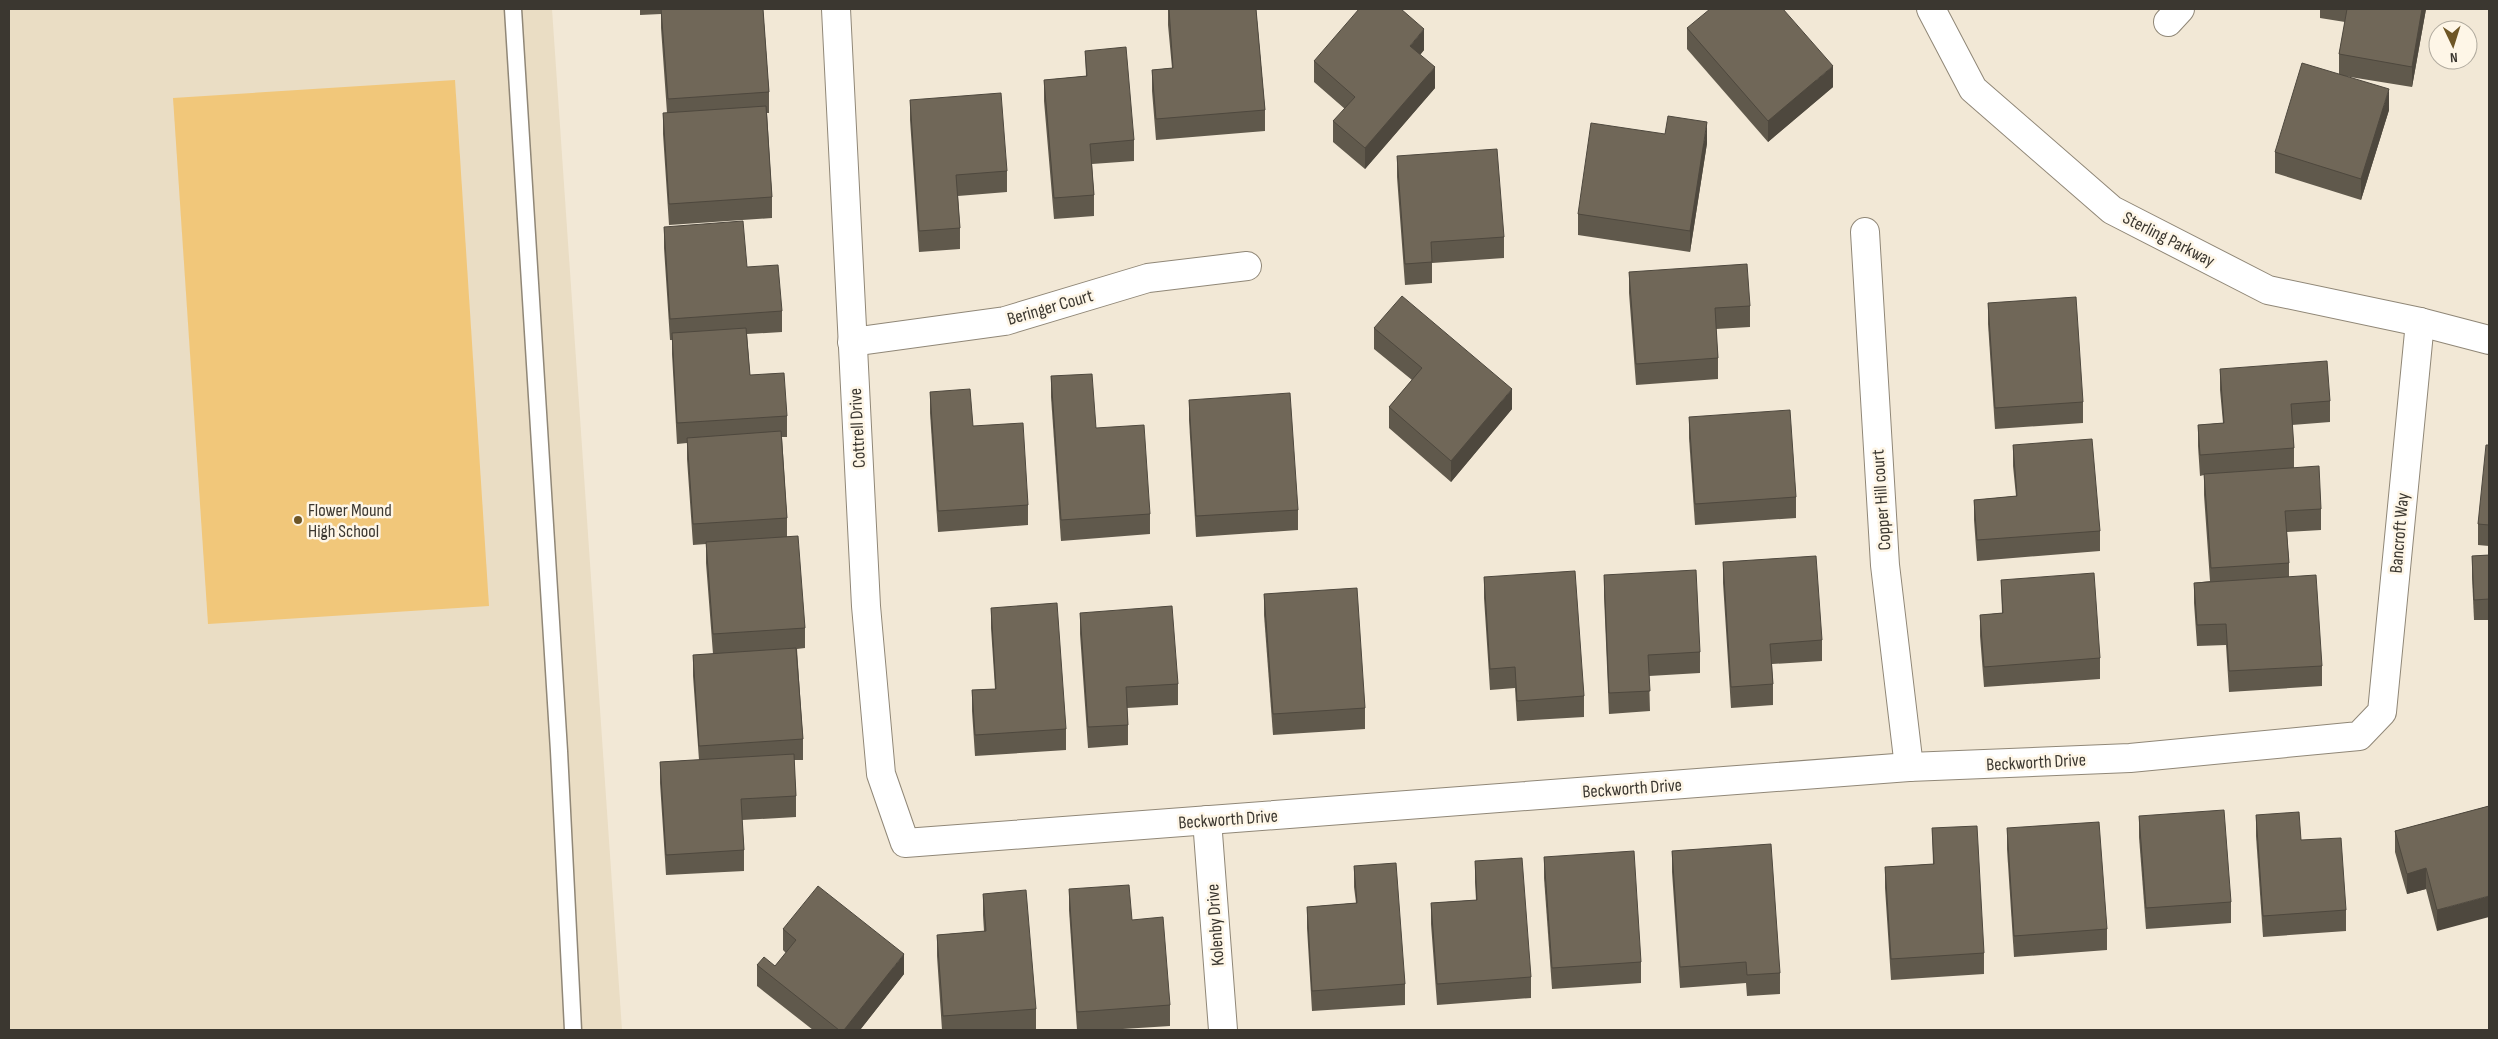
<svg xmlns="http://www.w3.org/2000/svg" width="2498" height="1039" viewBox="0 0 2498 1039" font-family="'Sofia Sans Condensed',sans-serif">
  <rect width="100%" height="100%" fill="#f2e8d6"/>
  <!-- built -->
  <path fill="#eaddc4" d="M9 9H552L622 1030H9Z"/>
  <!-- pitch -->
  <path fill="#f1c77a" d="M455 80 489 606 208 624 173 98Z"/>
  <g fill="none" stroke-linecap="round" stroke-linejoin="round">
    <!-- service casing -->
    <g stroke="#908777" stroke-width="19">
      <path id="service" d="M513 9 559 751 573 1030"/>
    </g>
    <!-- minor casing -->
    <g stroke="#908777" stroke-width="30">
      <g id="minor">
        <path d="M836 9 866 606 881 774 905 843 1909 767 2130 758 2359 736 2382 712 2420 322"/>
        <path d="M1931 9 1973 89 2112 210 2268 290 2420 322 2489 340"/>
        <path d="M2168 22 2180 9"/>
        <path d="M1865 232 1885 565 1909 767"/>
        <path d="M852 342 1005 321 1148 278 1247 266"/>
        <path d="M1207 820 1223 1030"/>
      </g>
    </g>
    <!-- service -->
    <use href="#service" stroke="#fff" stroke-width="16"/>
    <!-- minor -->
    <use href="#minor" stroke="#fff" stroke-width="28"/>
  </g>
  <!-- wall -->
  <g fill="#60594c">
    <path d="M640 9H763L769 92V113H767L772 197V218L669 225 663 134V113H667L661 28V14L640 15Z"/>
    <path d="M1168 9H1256L1265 110V131L1156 140 1152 91V70L1172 68 1168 25Z"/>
    <path d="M2320 9H2426L2412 87 2344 76 2389 110 2361 200 2275 173V152L2339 75V54L2345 22 2320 18Z"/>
    <path d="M1687 28 1833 87 1768 142 1687 49Z"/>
    <path d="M1424 50 1420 55 1435 88 1365 169 1333 142V121L1345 109 1314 82V61Z"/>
    <path d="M1085 51 1134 140V161L1092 164 1094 195V216L1054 219 1044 101V80L1086 76Z"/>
    <path d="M910 100 1007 171V192L958 196 960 228V249L919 252 910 120Z"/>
    <path d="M1707 143 1690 252 1578 235V214Z"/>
    <path d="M1397 156 1504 237V258L1432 263V283L1405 285 1397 177Z"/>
    <path d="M664 227 747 267 782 311V332L747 334 750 375 787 416V437H782L787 518V536L805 628V648L797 649 803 739V760H794L796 796V817L742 820 744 850V871L666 875 660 783V762L699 760 693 676V655L713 654 706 563V544L693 545 687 459V443L677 444 672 354V340H670L664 248Z"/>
    <path d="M1629 272 1750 306V327L1716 329 1718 358V379L1636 385 1629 293Z"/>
    <path d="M1988 303 2083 402V423L1995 429 1988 324Z"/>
    <path d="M1374 328 1512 409 1451 482 1389 428V407L1412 380 1374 349Z"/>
    <path d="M2220 369 2330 401V422L2292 425 2294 448V468L2321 509V530L2287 532 2289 563V576L2322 666V686L2229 692 2226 645 2197 646 2194 603V583L2210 581 2204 495V475L2200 476 2198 446V425L2223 423 2220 390Z"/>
    <path d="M1051 376 1096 428 1150 514V534L1061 541 1051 397Z"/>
    <path d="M930 392 973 426 1028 505V525L938 532 930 413Z"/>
    <path d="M1189 400 1298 510V530L1196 537 1189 420Z"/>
    <path d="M1689 417 1796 497V518L1695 525 1689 438Z"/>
    <path d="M2013 445 2100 531V551L1977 561 1974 520V500L2016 496 2013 466Z"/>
    <path d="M2489 445V546L2478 545V524Z"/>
    <path d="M2489 555V620H2474L2472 577V556Z"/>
    <path d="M1723 562 1822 640V661L1772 664 1773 684V705L1731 708 1723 583Z"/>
    <path d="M1604 575 1700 652V673L1649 676 1650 711 1609 714 1604 596Z"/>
    <path d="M1484 577 1584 696V717L1517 721 1515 688 1490 690 1484 598Z"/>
    <path d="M2001 580 2100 658V679L1984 687 1980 636V615L2002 613Z"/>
    <path d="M1264 594 1365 708V729L1273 735 1264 615Z"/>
    <path d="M991 608 1066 729V750L975 756 972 711V690L995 689 991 628Z"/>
    <path d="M1080 613 1178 684V705L1127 708 1128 725V745L1088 748 1080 634Z"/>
    <path d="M2489 806 2437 931 2426 889 2407 894 2395 852V831Z"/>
    <path d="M2256 815 2301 840 2346 910V931L2263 937 2256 836Z"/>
    <path d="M2139 816 2231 902V923L2146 929 2139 837Z"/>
    <path d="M1932 828 1984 953V974L1891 980 1885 888V867L1933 864Z"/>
    <path d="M2007 828 2107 929V950L2014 957 2007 849Z"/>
    <path d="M1672 851 1780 973V994L1747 996 1746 983 1680 988 1672 872Z"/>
    <path d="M1544 857 1641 962V983L1552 989 1544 878Z"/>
    <path d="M1475 861 1531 977V998L1437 1005 1431 924V903L1476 900 1475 882Z"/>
    <path d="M1354 866 1405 984V1005L1312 1011 1307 928V907L1356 903 1354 887Z"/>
    <path d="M1069 889 1132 920 1170 1005V1026L1107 1030H1077L1069 910Z"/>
    <path d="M983 894 1036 1009V1030H942L937 956V935L984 931 983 915Z"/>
    <path d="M783 929 904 974 860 1030H813L757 986V965L775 966 786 953 783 950Z"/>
  </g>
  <!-- shaded-wall -->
  <g fill="#4e483e">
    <path d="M2422 9H2426L2412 87V67Z"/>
    <path d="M1424 29V50L1410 67V46Z"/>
    <path d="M1833 66V87L1768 142V121Z"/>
    <path d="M1435 67V88L1365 169V148Z"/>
    <path d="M2389 89V110L2361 200V179Z"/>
    <path d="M1707 122V143L1690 252V231Z"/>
    <path d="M1512 389V409L1451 482V461Z"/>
    <path d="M2426 868V889L2407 894V874Z"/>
    <path d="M2489 896V917L2437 931V910Z"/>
    <path d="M904 954V974L860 1030H844Z"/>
  </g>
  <!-- building -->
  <g fill="#706758" stroke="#4e483e">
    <path d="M661 9H763L769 92 668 99Z"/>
    <path d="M1169 9H1256L1265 110 1156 119 1152 70 1173 68Z"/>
    <path d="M1359 9H1401L1424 29 1410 46 1435 67 1365 148 1333 121 1355 97 1314 61Z"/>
    <path d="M1710 9H1783L1833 66 1768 121 1687 28Z"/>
    <path d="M2347 9H2422L2412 67 2339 54Z"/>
    <path d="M1126 47 1134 140 1090 144 1094 195 1054 198 1044 80 1087 76 1085 51Z"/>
    <path d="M2302 63 2389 89 2361 179 2275 152Z"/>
    <path d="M1001 93 1007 171 956 175 960 228 919 231 910 100Z"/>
    <path d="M766 106 772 197 669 204 663 113Z"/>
    <path d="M1668 116 1707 122 1690 231 1578 214 1591 123 1665 134Z"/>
    <path d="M1497 149 1504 237 1431 242 1432 262 1405 264 1397 156Z"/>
    <path d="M743 221 747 267 778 265 782 311 670 319 664 227Z"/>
    <path d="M1747 264 1750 306 1715 308 1718 358 1636 364 1629 272Z"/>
    <path d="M1402 296 1512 389 1451 461 1389 407 1422 368 1374 328Z"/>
    <path d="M2076 297 2083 402 1995 408 1988 303Z"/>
    <path d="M746 328 750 375 784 373 787 416 677 423 672 333Z"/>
    <path d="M2327 361 2330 401 2291 404 2294 448 2200 455 2198 425 2224 423 2220 369Z"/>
    <path d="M1092 374 1096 428 1144 425 1150 514 1061 520 1051 376Z"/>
    <path d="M970 389 973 426 1023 423 1028 505 938 511 930 392Z"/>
    <path d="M1290 393 1298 510 1196 516 1189 400Z"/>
    <path d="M1790 410 1796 497 1695 504 1689 417Z"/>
    <path d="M781 431 787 518 693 524 687 438Z"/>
    <path d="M2092 439 2100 531 1977 540 1974 500 2017 496 2013 445Z"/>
    <path d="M2486 445H2489V525L2478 524Z"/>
    <path d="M2319 466 2321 509 2285 511 2289 563 2211 568 2204 474Z"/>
    <path d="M798 536 805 628 713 634 706 542Z"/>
    <path d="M2489 555V599L2474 600 2472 556Z"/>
    <path d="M1816 556 1822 640 1770 644 1773 684 1731 687 1723 562Z"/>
    <path d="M1696 570 1700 652 1648 655 1650 691 1609 693 1604 575Z"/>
    <path d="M1575 571 1584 696 1517 701 1515 667 1490 669 1484 577Z"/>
    <path d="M2094 573 2100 658 1984 667 1980 615 2003 613 2001 580Z"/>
    <path d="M2316 575 2322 666 2229 671 2226 624 2197 625 2194 583Z"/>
    <path d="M1357 588 1365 708 1273 714 1264 594Z"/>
    <path d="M1057 603 1066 729 975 735 972 690 996 689 991 608Z"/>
    <path d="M1172 606 1178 684 1126 687 1128 725 1088 727 1080 613Z"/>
    <path d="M796 648 803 739 699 746 693 655Z"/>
    <path d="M794 754 796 796 741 799 744 850 666 855 660 762Z"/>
    <path d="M2489 806V896L2437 910 2426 868 2407 874 2395 831Z"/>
    <path d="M2224 810 2231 902 2146 908 2139 816Z"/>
    <path d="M2299 812 2301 840 2341 838 2346 910 2263 916 2256 815Z"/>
    <path d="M2099 822 2107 929 2014 936 2007 828Z"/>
    <path d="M1977 826 1984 953 1891 959 1885 867 1934 864 1932 828Z"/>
    <path d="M1771 844 1780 973 1747 975 1746 962 1680 967 1672 851Z"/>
    <path d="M1634 851 1641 962 1552 968 1544 857Z"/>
    <path d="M1522 858 1531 977 1437 984 1431 903 1477 900 1475 861Z"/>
    <path d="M1396 863 1405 984 1312 991 1307 907 1357 903 1354 866Z"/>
    <path d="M1129 885 1132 920 1163 917 1170 1005 1077 1012 1069 889Z"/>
    <path d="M818 886 904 954 844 1030H839L757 965 764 957 775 966 796 940 783 929Z"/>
    <path d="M1026 890 1036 1009 943 1016 937 935 986 931 983 894Z"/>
  </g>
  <!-- markers -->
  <circle fill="#6e5626" stroke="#fef6e7" stroke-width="2" cx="298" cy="520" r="5"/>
  <g text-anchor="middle" stroke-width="5" stroke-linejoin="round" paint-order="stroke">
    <!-- street labels -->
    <g font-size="18" fill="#3b3730" stroke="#fef6e7">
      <text transform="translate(2169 239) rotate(27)" y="6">Sterling Parkway</text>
      <text transform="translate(1050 307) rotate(-16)" y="6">Beringer Court</text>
      <text transform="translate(857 428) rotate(-93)" y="6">Cottrell Drive</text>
      <text transform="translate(1881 500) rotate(-94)" y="6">Copper Hill court</text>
      <text transform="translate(2399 533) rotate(-85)" y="6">Bancroft Way</text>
      <text transform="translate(2036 762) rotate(-3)" y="6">Beckworth Drive</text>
      <text transform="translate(1632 788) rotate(-4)" y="6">Beckworth Drive</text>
      <text transform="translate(1228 819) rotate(-4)" y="6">Beckworth Drive</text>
      <text transform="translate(1215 925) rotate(-94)" y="6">Kolenby Drive</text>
    </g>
    <!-- poi labels -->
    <g font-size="18" fill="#3b3730" stroke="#fef6e7" text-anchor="start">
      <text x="308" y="516">Flower Mound<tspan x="308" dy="21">High School</tspan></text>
    </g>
  </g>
  <!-- border -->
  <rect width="2498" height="1039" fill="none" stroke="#3b3730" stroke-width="20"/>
  <!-- north arrow -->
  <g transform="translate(2453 45) rotate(176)"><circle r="24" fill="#fef6e7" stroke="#b0aa9e"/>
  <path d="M0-4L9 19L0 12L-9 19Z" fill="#6e5626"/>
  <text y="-8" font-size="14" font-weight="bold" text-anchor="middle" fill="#3b3730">N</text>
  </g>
</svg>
